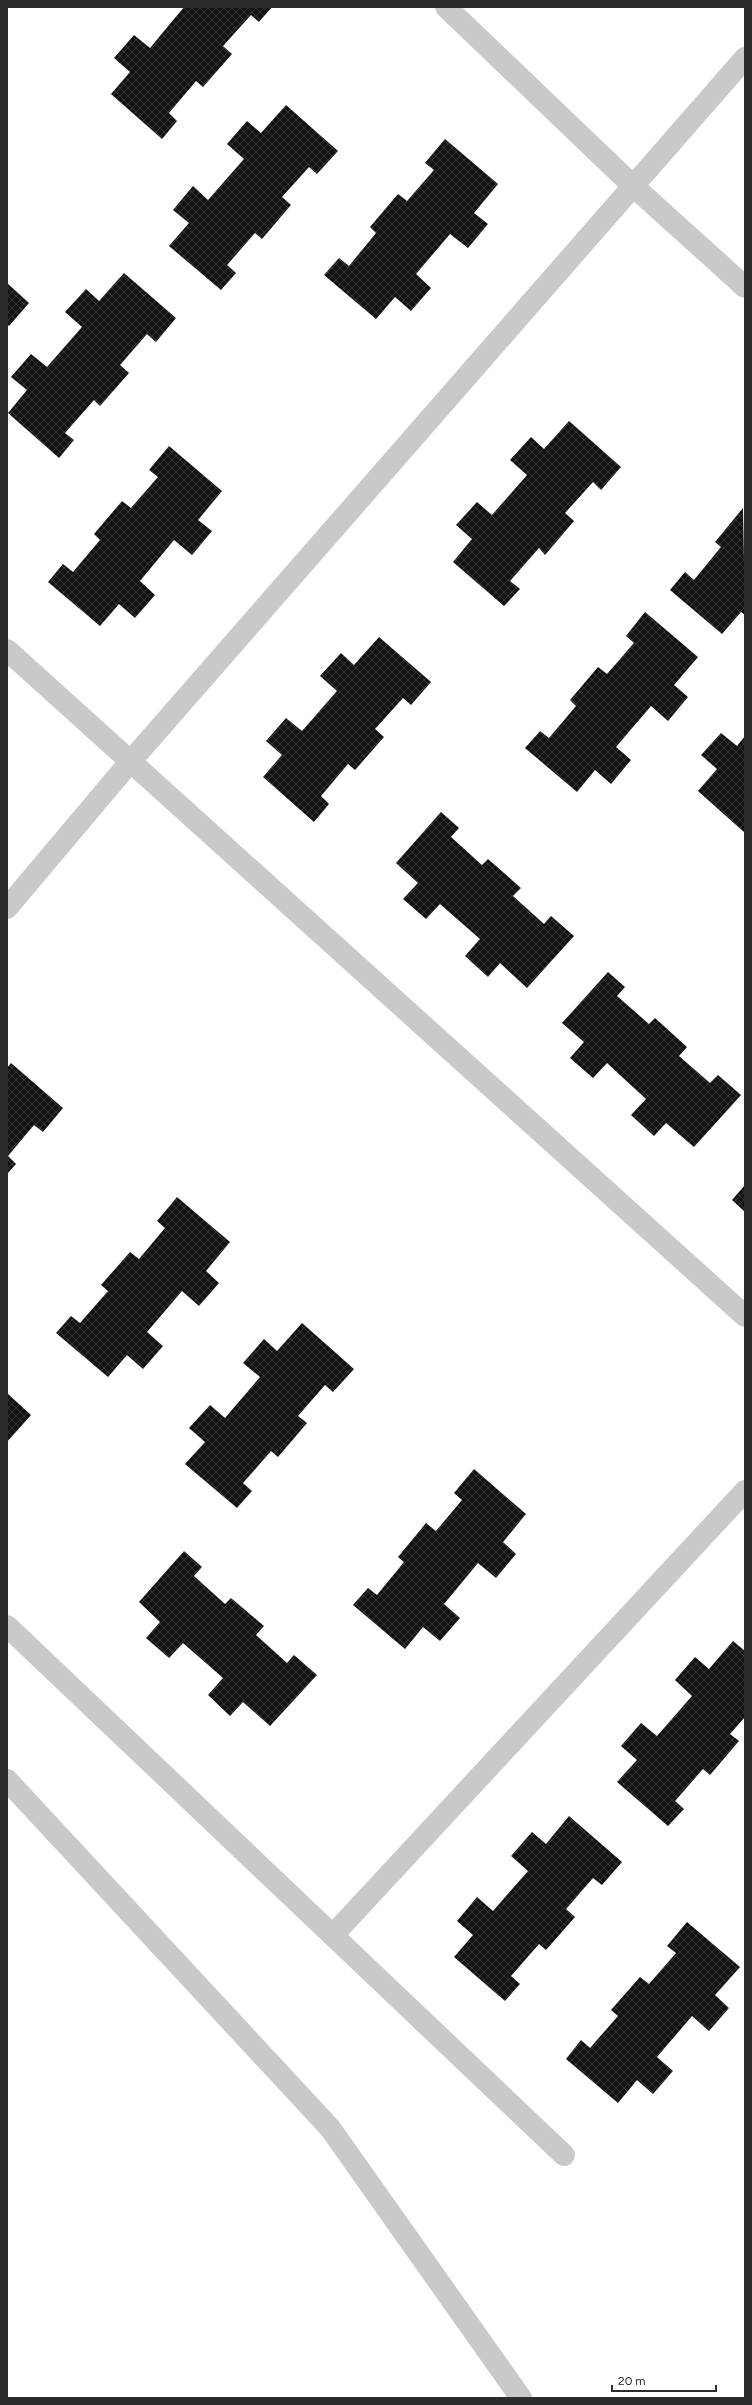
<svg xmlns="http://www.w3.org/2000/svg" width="752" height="2405" viewBox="0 0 752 2405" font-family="Figtree,sans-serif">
  <defs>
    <pattern id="building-cross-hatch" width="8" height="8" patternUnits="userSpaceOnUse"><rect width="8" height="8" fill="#131313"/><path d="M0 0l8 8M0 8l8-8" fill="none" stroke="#363636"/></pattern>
  </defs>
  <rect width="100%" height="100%" fill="#fff"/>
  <!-- building -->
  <g fill="url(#building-cross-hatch)">
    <path d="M184 7H272L259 22 251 15 223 46 232 54 203 87 196 81 169 113 177 121 162 139 111 94 130 72 114 58 134 35 150 48Z"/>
    <path d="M286 105 338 151 317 174 309 167 282 197 291 205 262 239 255 233 227 265 236 273 221 290 169 246 189 223 173 210 193 186 208 200 244 159 227 144 247 121 261 133Z"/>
    <path d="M445 139 498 184 474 213 488 224 468 248 450 234 416 274 431 288 411 311 395 297 376 319 324 275 339 258 349 266 376 233 370 227 398 194 407 201 434 170 425 163Z"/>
    <path d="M124 273 176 318 156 342 147 334 120 365 129 373 100 406 94 400 65 433 74 440 59 458 8 413 27 390 11 377 31 354 47 367 82 327 65 312 86 289 99 301Z"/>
    <path d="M7 283 29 303 9 326 7 324Z"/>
    <path d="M569 421 621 467 601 490 593 482 565 513 574 521 545 555 539 548 510 581 520 589 504 606 453 562 472 539 456 525 477 502 492 515 527 475 510 460 531 437 544 449Z"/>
    <path d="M169 446 222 491 198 520 212 531 192 555 174 540 140 581 155 595 135 618 119 604 100 626 48 582 63 564 73 572 100 540 94 534 122 501 131 508 158 477 149 470Z"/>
    <path d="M743 508 745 615 741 612 722 634 670 590 685 572 694 580 721 547 715 542Z"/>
    <path d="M645 612 698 657 674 685 688 697 668 721 651 706 616 747 631 760 611 784 595 770 577 792 525 748 540 731 549 738 576 706 570 700 598 667 607 674 634 643 626 636Z"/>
    <path d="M379 637 431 682 411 705 403 698 375 729 384 737 355 770 348 764 321 796 329 804 314 822 263 777 282 755 266 741 286 718 302 731 337 691 320 676 341 653 354 665Z"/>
    <path d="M721 733 737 746 745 736V833L698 791 717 769 701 755Z"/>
    <path d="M441 812 459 828 451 837 482 865 488 859 521 888 513 896 544 924 551 916 574 936 527 988 500 963 488 977 465 956 480 939 440 904 426 919 403 899 418 883 396 863Z"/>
    <path d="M608 972 625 987 617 996 649 1024 655 1018 687 1047 679 1056 710 1083 718 1075 741 1095 694 1147 666 1123 654 1136 631 1115 646 1099 607 1063 593 1078 570 1058 584 1042 562 1023Z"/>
    <path d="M11 1063 63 1108 43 1132 34 1125 8 1156 16 1164 7 1174V1068Z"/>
    <path d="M745 1185V1212L732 1200Z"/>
    <path d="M177 1197 230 1242 206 1271 219 1283 199 1306 182 1291 147 1332 163 1346 143 1369 127 1355 108 1377 56 1333 71 1316 80 1323 108 1291 101 1285 130 1252 139 1259 165 1228 157 1221Z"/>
    <path d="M302 1323 354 1369 333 1392 325 1385 298 1416 307 1423 278 1457 271 1451 243 1483 252 1491 237 1508 185 1464 205 1442 189 1428 210 1405 225 1418 260 1377 243 1363 264 1339 277 1351Z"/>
    <path d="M8 1394 31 1415 7 1442V1396Z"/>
    <path d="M474 1469 526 1514 503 1542 516 1554 496 1578 478 1563 444 1604 460 1618 440 1641 423 1627 405 1649 353 1605 368 1588 377 1595 404 1562 398 1557 426 1523 436 1531 462 1500 454 1493Z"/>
    <path d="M184 1551 202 1567 194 1576 225 1604 231 1598 264 1626 256 1635 287 1663 294 1655 317 1675 270 1726 243 1702 230 1716 208 1695 223 1678 183 1643 169 1658 146 1638 160 1622 139 1602Z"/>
    <path d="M733 1641 745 1651V1717L730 1734 739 1741 710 1775 703 1769 675 1801 684 1809 668 1826 617 1782 637 1760 621 1746 641 1723 657 1736 692 1696 675 1680 695 1657 709 1669Z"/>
    <path d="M569 1816 622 1862 602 1885 593 1878 566 1909 575 1917 546 1950 539 1944 511 1976 520 1984 505 2001 454 1957 473 1935 457 1921 477 1897 493 1911 528 1871 511 1856 532 1832 546 1844Z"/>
    <path d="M687 1922 740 1967 715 1995 729 2008 709 2031 692 2016 657 2057 673 2071 653 2094 637 2080 618 2103 566 2059 581 2040 590 2048 618 2016 611 2010 640 1977 649 1984 676 1953 667 1946Z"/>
  </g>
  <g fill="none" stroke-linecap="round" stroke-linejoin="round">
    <!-- minor -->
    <g stroke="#c9c9c9" stroke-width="22">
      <path d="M446 7 632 185 745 287"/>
      <path d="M7 650 745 1316"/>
      <path d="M7 908 130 762 745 58"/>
      <path d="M7 1626 564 2155"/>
      <path d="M7 1780 330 2128 521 2398"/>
      <path d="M333 1935 745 1491"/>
    </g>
  </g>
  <!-- border -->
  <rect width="752" height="2405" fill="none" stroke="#2c2c2c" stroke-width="16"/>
  <!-- scale -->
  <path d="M612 2385v6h104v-6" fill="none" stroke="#2c2c2c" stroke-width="2"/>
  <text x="618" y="2385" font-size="12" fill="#2c2c2c" stroke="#ffffff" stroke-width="3" paint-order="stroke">20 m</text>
</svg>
